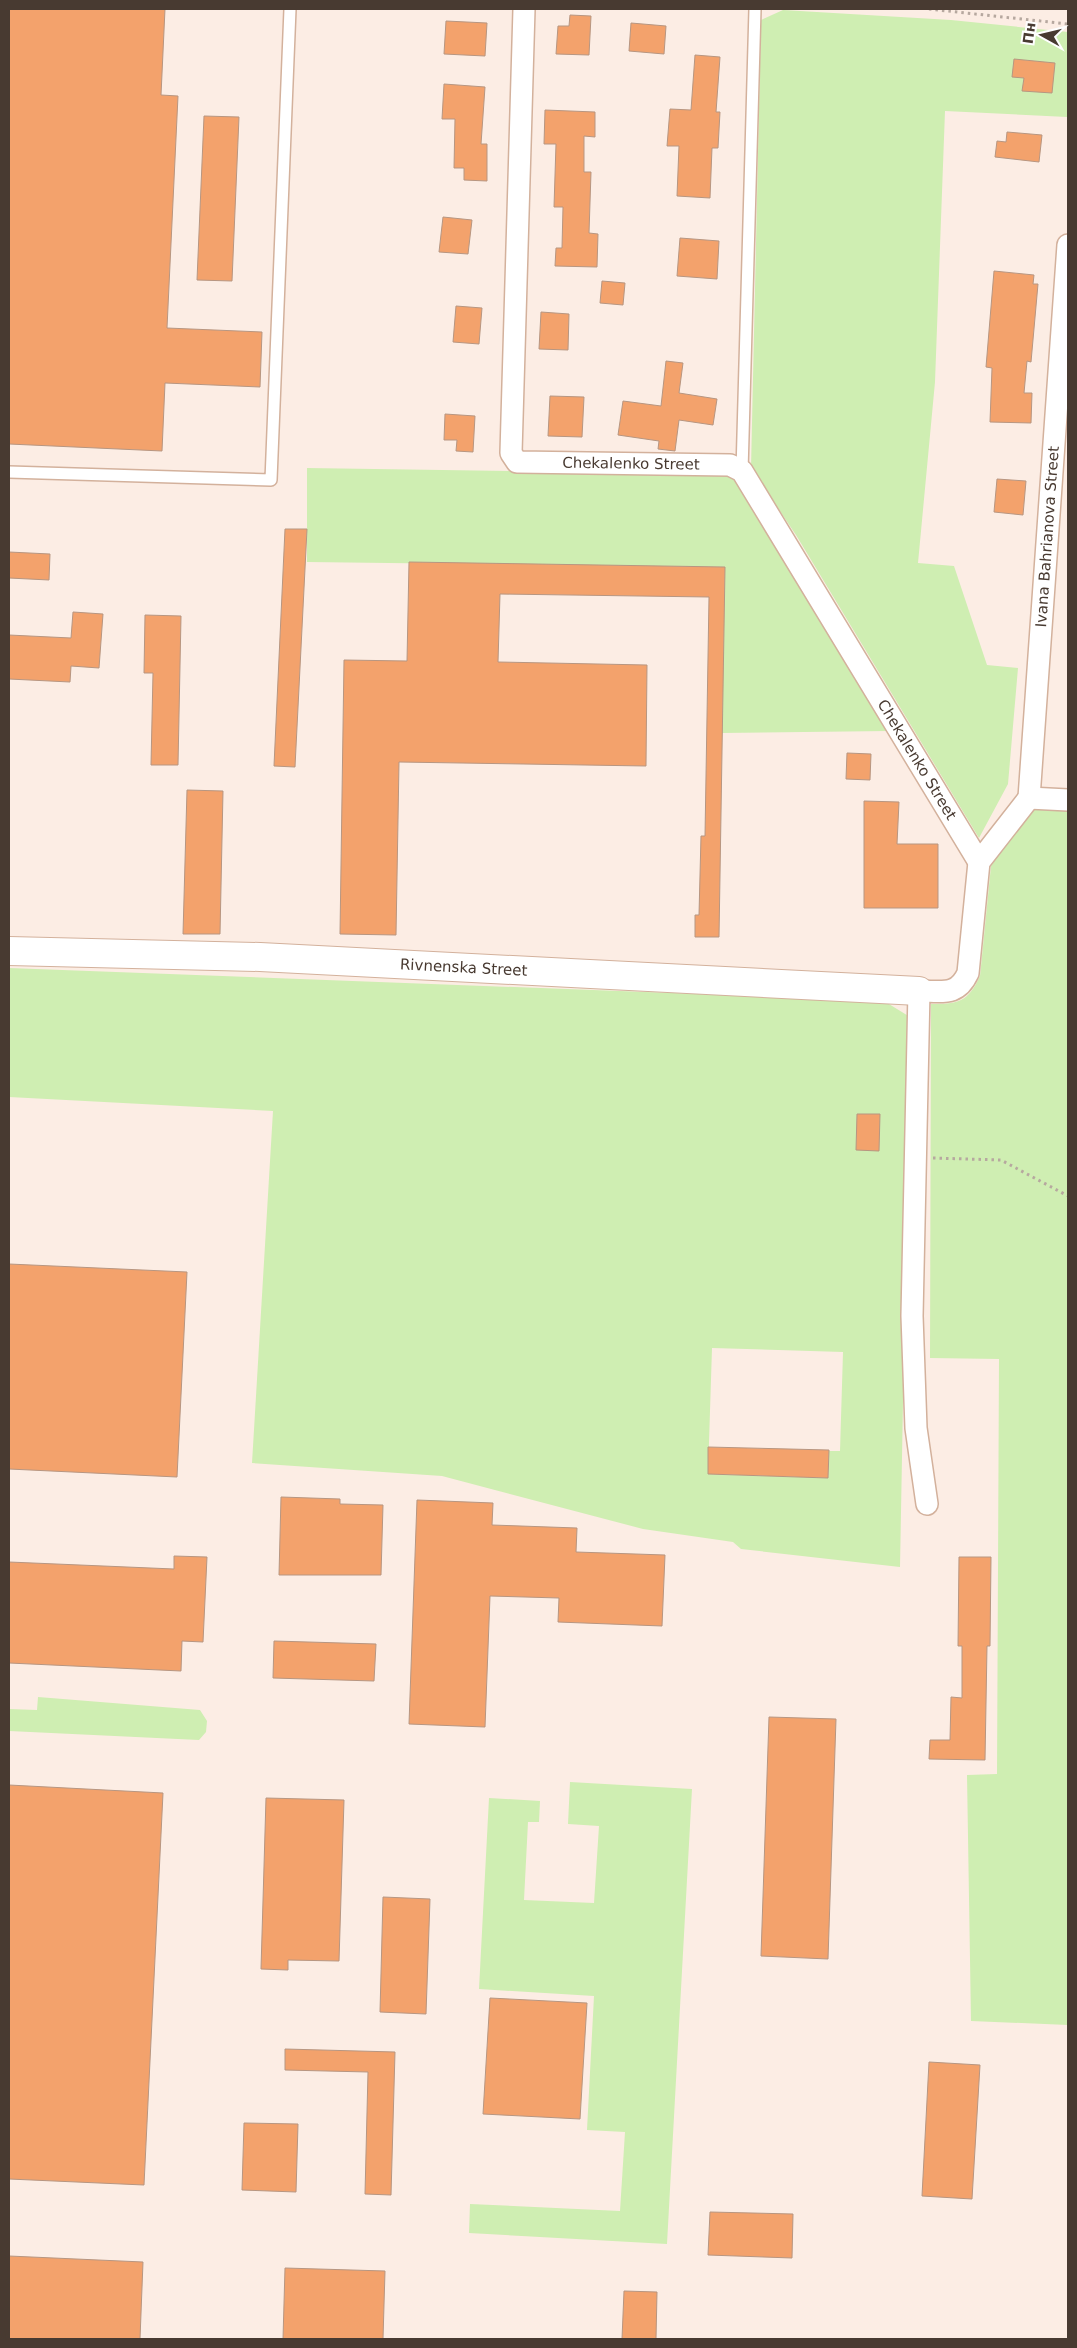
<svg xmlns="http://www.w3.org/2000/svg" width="1077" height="2348" viewBox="0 0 1077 2348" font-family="'DejaVu Sans',sans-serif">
  <rect width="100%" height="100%" fill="#fcede4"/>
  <!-- green -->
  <g fill="#cfeeb2" fill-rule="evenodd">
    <path d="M783 10 951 20 1068 32 1067 117 945 111 935 382 918 563 954 566 987 665 1018 668 1008 784 979 838 796 535 751 468 761 20Z"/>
    <path d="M307 468 728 474 735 478 889 731 722 733 725 567 307 562Z"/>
    <path d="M1047 807 1068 810V2025L971 2021 967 1775 997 1774 999 1359 930 1358 931 1004C959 1004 968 1002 980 976L991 866 1027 812Z"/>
    <path d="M9 968 884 1001 910 1017 900 1567 741 1549 733 1542 643 1529 442 1476 252 1463 273 1111 9 1097ZM712 1348 843 1352 840 1451H829L828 1478 708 1474Z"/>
    <path d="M38 1697 200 1710 207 1721 206 1732 199 1740 9 1731V1709L37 1710Z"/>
    <path d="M570 1782 692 1789 667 2244 469 2233 470 2204 620 2211 625 2132 587 2130 594 1996 479 1989 489 1798 540 1801 539 1822H528L524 1900 594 1903 599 1826 568 1824Z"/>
  </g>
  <!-- building -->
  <g fill="#f3a26c" stroke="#b79681">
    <path d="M9 9H165L161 95 178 96 167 328 262 332 260 387 165 383 162 451 9 444Z"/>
    <path d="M570 15 591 16 589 55 556 54 558 26H569Z"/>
    <path d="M446 21 487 23 485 56 444 54Z"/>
    <path d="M631 23 666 26 664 54 629 51Z"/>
    <path d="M695 55 720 57 716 112H720L718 148H712L710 198 677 196 679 146H667L670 109 691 110Z"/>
    <path d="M1014 59 1055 63 1052 93 1022 91 1024 78 1012 77Z"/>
    <path d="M444 84 485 87 481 144H487V181L464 180V168H454L455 119H442Z"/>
    <path d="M545 110 595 112V137L584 136V172H591L589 233 598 234 597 267 555 266 556 248H562L563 207H554L556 144H544Z"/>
    <path d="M204 116 239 117 232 281 197 280Z"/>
    <path d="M1007 132 1042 135 1039 162 995 157 997 141 1006 142Z"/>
    <path d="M443 217 472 220 468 254 439 252Z"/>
    <path d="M680 238 719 241 717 279 677 276Z"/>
    <path d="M994 271 1034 275 1033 284H1038L1031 362 1027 361 1024 393H1032L1031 423 990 422 992 368 986 367Z"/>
    <path d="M602 281 625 283 623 305 600 303Z"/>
    <path d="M456 306 482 308 479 344 453 342Z"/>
    <path d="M541 312 569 314 568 350 539 349Z"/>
    <path d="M666 361 683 363 679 393 717 399 713 425 679 420 675 451 658 449 659 441 618 435 623 401 661 406Z"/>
    <path d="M550 396 584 397 582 437 548 436Z"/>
    <path d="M445 414 475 416 473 452 456 451 457 440H444Z"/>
    <path d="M997 479 1026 481 1023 515 994 512Z"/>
    <path d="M285 529H307L295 767 274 766Z"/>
    <path d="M9 552 50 554 49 580 9 578Z"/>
    <path d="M409 562 725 567 719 937H695V915H699L701 836H705L709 597 500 594 498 662 647 665 646 766 399 762 396 935 340 934 344 660 407 661Z"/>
    <path d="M73 612 103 614 99 668 71 666 70 682 9 679V635L71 638Z"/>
    <path d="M145 615 181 616 178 765H151L153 673H144Z"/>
    <path d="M847 753 871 754 870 780 846 779Z"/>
    <path d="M187 790 223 791 220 934H183Z"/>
    <path d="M864 801 899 802 897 844H938V908H864Z"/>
    <path d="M857 1114H880L879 1151 856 1150Z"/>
    <path d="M9 1264 187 1272 177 1477 9 1469Z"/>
    <path d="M708 1447 829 1450 828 1478 708 1474Z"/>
    <path d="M281 1497 340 1499V1504L383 1505 381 1575H279Z"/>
    <path d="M417 1500 493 1503 492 1525 577 1528 576 1552 665 1555 662 1626 558 1622 559 1598 490 1596 485 1727 409 1724Z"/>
    <path d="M174 1556 207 1557 203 1642 182 1641 181 1671 9 1663V1562L174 1569Z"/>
    <path d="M959 1557H991L990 1646H987L985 1760 929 1759 930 1740H950L951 1697 962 1698V1646H958Z"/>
    <path d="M274 1641 376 1644 374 1681 273 1678Z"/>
    <path d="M769 1717 836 1719 828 1959 761 1956Z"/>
    <path d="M9 1785 163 1793 144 2185 9 2179Z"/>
    <path d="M266 1798 344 1800 339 1961 288 1960V1970L261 1969Z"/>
    <path d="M383 1897 430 1899 426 2014 380 2012Z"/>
    <path d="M490 1998 587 2003 580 2119 483 2114Z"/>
    <path d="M285 2049 395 2052 391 2195 365 2194 368 2072 285 2070Z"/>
    <path d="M929 2062 980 2065 972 2199 922 2196Z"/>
    <path d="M244 2123 298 2124 296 2192 242 2190Z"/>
    <path d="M710 2212 793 2214 792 2258 708 2255Z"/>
    <path d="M9 2256 143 2262 140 2339H9Z"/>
    <path d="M285 2268 385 2271 383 2339H283Z"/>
    <path d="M624 2291 657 2292 656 2339H622Z"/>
  </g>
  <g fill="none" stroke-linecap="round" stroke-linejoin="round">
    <!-- service casing -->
    <g stroke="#d3b19c" stroke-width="14">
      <g id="service">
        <path d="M742 471 755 9"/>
        <path d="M9 472 271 480 290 9"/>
      </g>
    </g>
    <!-- minor casing -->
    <g stroke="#d3b19c" stroke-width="24">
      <g id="minor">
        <path id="s1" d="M524 9 511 453 517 462 730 465 742 471 979 862"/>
        <path id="s2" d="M1029 798 1068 245"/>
        <path d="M1029 798 1068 800"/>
        <path d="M927 1504 916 1428 912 1316 919 991C942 991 957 997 968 973L979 862 1029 798"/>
      </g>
    </g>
    <!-- tertiary casing -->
    <g stroke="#d3b19c" stroke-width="30">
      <g id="tertiary">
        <path id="s3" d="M9 951 260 957 919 991"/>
      </g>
    </g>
    <!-- path -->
    <g stroke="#b6a89f" stroke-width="3" stroke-dasharray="2.5 4" stroke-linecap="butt">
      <path d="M929 9 1068 24"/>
      <path d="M933 1158 1001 1160 1068 1196"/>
    </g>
    <!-- service -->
    <use href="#service" stroke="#fff" stroke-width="11"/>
    <!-- minor -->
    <use href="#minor" stroke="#fff" stroke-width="21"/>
    <!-- tertiary -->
    <use href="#tertiary" stroke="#fff" stroke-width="28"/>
  </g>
  <g text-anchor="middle" stroke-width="5" stroke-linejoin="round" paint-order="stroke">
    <!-- street labels -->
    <g font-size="15" fill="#483a31" stroke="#fefefe">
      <text dy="5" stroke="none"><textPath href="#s1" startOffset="569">Chekalenko Street</textPath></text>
      <text dy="5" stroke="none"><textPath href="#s2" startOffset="262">Ivana Bahrianova Street</textPath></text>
      <text dy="5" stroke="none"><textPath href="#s1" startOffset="1019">Chekalenko Street</textPath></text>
      <text dy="5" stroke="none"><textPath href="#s3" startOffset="455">Rivnenska Street</textPath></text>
    </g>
  </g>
  <!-- border -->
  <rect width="1077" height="2348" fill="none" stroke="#483a31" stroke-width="20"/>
  <!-- north arrow -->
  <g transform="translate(1042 35) rotate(278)" stroke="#fefefe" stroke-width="4" paint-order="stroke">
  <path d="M0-4L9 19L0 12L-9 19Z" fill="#483a31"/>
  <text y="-8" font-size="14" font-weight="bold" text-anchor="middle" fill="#483a31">Пн</text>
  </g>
</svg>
